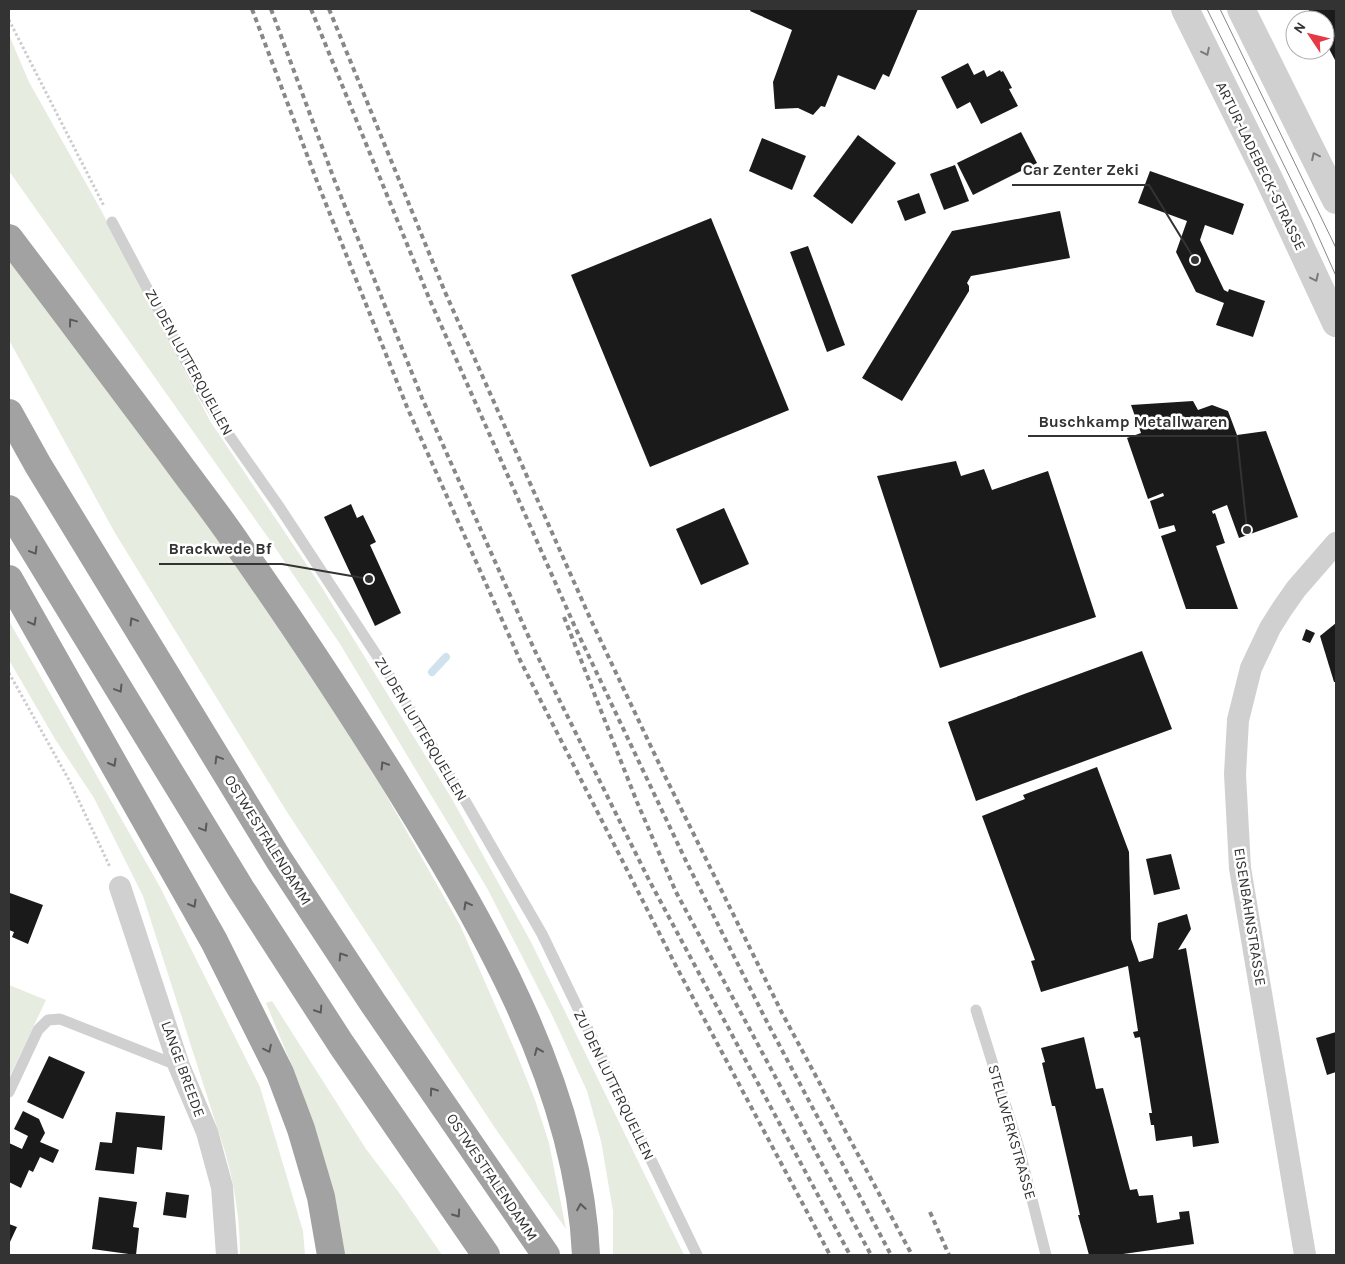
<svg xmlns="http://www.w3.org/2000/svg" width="1345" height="1264" viewBox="0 0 1345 1264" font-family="Karla,sans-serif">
  <rect width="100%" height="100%" fill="#fff"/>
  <!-- green -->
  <g fill="#e6ecdf">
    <path d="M9 35 29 82 101 210 210 421 321 586 452 799 531 942 684 1255H613V1211L601 1141 587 1091 553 1017 487 888 340 644 274 546 9 171Z"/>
    <path d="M9 256 176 475 365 758 460 925 517 1055 535 1100 549 1143 566 1229 495 1128 287 812 115 533 9 340Z"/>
    <path d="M9 621 160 887 260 1087 303 1231 305 1255H240C240 1221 235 1188 226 1155L143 896 94 798 55 739 9 660Z"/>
    <path d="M9 985 46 1000 9 1078Z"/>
    <path d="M272 1001 366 1149 400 1194 442 1255H343L320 1148 299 1083 266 1003Z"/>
  </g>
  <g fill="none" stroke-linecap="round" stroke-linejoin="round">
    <!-- stream -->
    <path stroke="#cfe2ee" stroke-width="8" d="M432 672 446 657"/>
  </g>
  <!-- building -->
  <g fill="#1a1a1a">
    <path d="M751 9H918L889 77 883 74 875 90 838 75 825 107 821 106 813 115 798 108 775 109 773 82 792 30 750 11Z"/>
    <path d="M1308 9H1336V62L1325 41V20H1314Z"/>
    <path d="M968 63 974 75 984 70 987 77 1000 70 1001 72 1003 71 1012 88 1009 89 1018 106 981 124 970 102 957 109 941 77Z"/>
    <path d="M1021 132 1037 163 973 195 957 163Z"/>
    <path d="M858 135 896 163 852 224 813 196Z"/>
    <path d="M762 138 806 156 792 190 749 171Z"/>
    <path d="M955 165 969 201 944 210 930 174Z"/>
    <path d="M1150 171 1244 204 1233 235 1205 225 1200 240 1224 290 1228 292 1229 289 1265 301 1253 337 1216 325 1224 303 1196 292 1176 252 1187 221 1138 203Z"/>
    <path d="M919 193 926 213 905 221 897 201Z"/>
    <path d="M1060 211 1070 258 971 276 967 283 969 286V291L902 401 862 378 952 231Z"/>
    <path d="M711 218 789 410 650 467 571 275Z"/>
    <path d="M808 246 845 345 827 352 790 252Z"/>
    <path d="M1193 401 1198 410 1212 405 1228 411 1237 435 1266 431 1298 517 1239 538 1227 505 1212 511 1213 514 1215 513 1225 543 1216 546 1238 609H1186L1161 536 1176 531 1174 525 1159 529 1150 501 1164 496 1163 493 1148 499 1127 438 1141 433 1131 405Z"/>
    <path d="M956 461 961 476 984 469 992 490 1048 471 1096 617 940 668 877 476Z"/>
    <path d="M351 504 357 518 363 515 376 542 370 545 401 613 375 626 324 517Z"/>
    <path d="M724 508 749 564 701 585 676 529Z"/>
    <path d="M1336 623V682H1334L1320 636Z"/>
    <path d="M1306 629 1315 633 1310 643 1302 640Z"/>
    <path d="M1142 651 1172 729 976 801 948 722Z"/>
    <path d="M1097 767 1129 852 1131 939 1139 962 1153 958 1158 923 1187 914 1191 929 1178 950 1186 948 1219 1143 1193 1147 1192 1136 1156 1141 1154 1125H1151L1149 1113H1152L1140 1037 1135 1038 1133 1032 1138 1031 1128 966 1041 992 1031 961 1035 960 982 816 1025 799 1023 795Z"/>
    <path d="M1171 854 1180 889 1154 895 1146 859Z"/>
    <path d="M10 893 43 905 28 944 12 937 14 932 9 930Z"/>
    <path d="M1336 1032V1072L1327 1075 1316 1038Z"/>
    <path d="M1084 1037 1096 1089 1103 1088 1130 1190 1137 1189 1139 1196 1153 1195 1157 1223 1180 1219 1179 1212 1189 1211 1194 1244 1116 1255H1089L1078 1215H1080L1055 1106H1052L1042 1063 1045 1062 1041 1048Z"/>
    <path d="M49 1056 85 1072 63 1119 27 1102Z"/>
    <path d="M23 1111 39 1119 45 1133 40 1142 59 1150 53 1163 40 1157 33 1172 29 1170 21 1188 9 1182V1143L22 1149 28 1136 14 1129Z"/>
    <path d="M116 1112 165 1116 162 1150 137 1147 134 1174 95 1170 100 1142 112 1143Z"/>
    <path d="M166 1192 189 1195 186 1218 163 1215Z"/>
    <path d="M99 1197 137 1202 133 1227 139 1228 136 1255 92 1249Z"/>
    <path d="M9 1224 17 1227 9 1244Z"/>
  </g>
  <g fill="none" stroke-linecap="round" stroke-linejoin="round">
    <!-- path -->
    <g stroke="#cdcdcd" stroke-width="3" stroke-dasharray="2.5 2.5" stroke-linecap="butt">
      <path d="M9 20 104 206"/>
      <path d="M9 673 69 780 110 867"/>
    </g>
    <!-- service -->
    <g stroke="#d0d0d0" stroke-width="11">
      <path d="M112 222 202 392 226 431 280 508 385 668 467 804 542 934 697 1255"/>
      <path d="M976 1010 1019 1148 1046 1255"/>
      <path d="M9 1092 38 1030 48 1020 60 1019 179 1066"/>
    </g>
    <!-- minor -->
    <g stroke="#d0d0d0" stroke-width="22">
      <path d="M120 887 179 1066 207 1132 222 1187 227 1255"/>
      <path d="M1305 1255 1240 868 1235 774 1238 720 1251 668 1270 628 1282 609 1296 589 1336 543"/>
    </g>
    <!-- tertiary -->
    <g stroke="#d0d0d0" stroke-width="28">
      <path d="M1185 9 1268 177 1336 323"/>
      <path d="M1241 9 1336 200"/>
    </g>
    <!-- trunk -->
    <g stroke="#a2a2a2" stroke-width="28">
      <path d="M9 238C63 309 116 380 170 452 193 484 218 515 240 548 290 619 338 692 385 766 476 912 578 1079 586 1255"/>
      <path d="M9 413 38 465 279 860 373 1003 546 1255"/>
      <path d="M9 509 241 889 341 1044 486 1255"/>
      <path d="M9 579 214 941 280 1073 301 1129 321 1197 331 1255"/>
    </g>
    <!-- tram -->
    <g stroke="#888" stroke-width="1">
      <path d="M1207 9 1311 220 1336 276"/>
      <path d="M1220 9 1336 248"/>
    </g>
    <!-- rail -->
    <g stroke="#888" stroke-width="4" stroke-dasharray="5 4" stroke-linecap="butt">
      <path d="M252 9 318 184 407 407 520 660 676 966 830 1255"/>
      <path d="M271 9 334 179 422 398 535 651 649 880 850 1255"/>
      <path d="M311 9 429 298 575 627 685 859 767 1022 891 1255"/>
      <path d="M329 9 445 292 590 618 664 774 782 1013 912 1255"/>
      <path d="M564 617 637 802 676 892 871 1255"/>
      <path d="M930 1212 949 1255"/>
    </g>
  </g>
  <!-- one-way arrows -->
  <defs><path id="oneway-chevron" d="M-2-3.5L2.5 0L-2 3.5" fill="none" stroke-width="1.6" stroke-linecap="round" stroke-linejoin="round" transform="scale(1.25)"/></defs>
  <g stroke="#7a7a7a">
    <use href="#oneway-chevron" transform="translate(1206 52) rotate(64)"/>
    <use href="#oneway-chevron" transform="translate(1315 156) rotate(-116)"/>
    <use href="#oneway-chevron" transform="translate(1315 278) rotate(65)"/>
  </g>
  <g stroke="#5a5a5a">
    <use href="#oneway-chevron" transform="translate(72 322) rotate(-127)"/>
    <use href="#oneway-chevron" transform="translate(34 551) rotate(59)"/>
    <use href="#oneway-chevron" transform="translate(133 621) rotate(-121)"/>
    <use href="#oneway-chevron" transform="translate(33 622) rotate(61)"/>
    <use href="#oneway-chevron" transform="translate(119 689) rotate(59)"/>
    <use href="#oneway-chevron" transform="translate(218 759) rotate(-121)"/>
    <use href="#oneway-chevron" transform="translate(113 763) rotate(60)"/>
    <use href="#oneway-chevron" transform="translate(384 765) rotate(-122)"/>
    <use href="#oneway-chevron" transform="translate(204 828) rotate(59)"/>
    <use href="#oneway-chevron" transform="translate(193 904) rotate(60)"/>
    <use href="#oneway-chevron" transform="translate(467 905) rotate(-119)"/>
    <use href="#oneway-chevron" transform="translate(342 956) rotate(-123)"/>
    <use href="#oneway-chevron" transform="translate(319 1010) rotate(57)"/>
    <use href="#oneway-chevron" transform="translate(268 1049) rotate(64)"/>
    <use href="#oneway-chevron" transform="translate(538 1051) rotate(-113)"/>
    <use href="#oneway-chevron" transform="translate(433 1091) rotate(-125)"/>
    <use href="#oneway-chevron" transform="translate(581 1207) rotate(-99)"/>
    <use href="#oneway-chevron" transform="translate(457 1214) rotate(55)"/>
  </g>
  <g text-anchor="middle" stroke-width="5" stroke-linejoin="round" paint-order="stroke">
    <!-- street labels -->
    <g font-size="15" fill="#333" stroke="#fff">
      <text transform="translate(1261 166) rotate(64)" y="5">ARTUR-LADEBECK-STRASSE</text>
      <text transform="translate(189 362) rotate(61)" y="5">ZU DEN LUTTERQUELLEN</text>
      <text transform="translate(421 729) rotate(59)" y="5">ZU DEN LUTTERQUELLEN</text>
      <text transform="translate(268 840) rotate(58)" y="5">OSTWESTFALENDAMM</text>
      <text transform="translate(1250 917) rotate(81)" y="5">EISENBAHNSTRASSE</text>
      <text transform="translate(183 1069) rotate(70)" y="5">LANGE BREEDE</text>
      <text transform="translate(614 1085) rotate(64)" y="5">ZU DEN LUTTERQUELLEN</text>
      <text transform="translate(1012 1132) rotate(74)" y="5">STELLWERKSTRASSE</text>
      <text transform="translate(492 1177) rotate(56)" y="5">OSTWESTFALENDAMM</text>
    </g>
  </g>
  <!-- callouts -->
  <path fill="none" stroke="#333" stroke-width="2" d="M1195 260L1149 185H1012M1247 530L1237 436H1028M369 579L282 564H159"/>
  <g fill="#333" stroke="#fff" stroke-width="2">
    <circle cx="1195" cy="260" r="5"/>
    <circle cx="1247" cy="530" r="5"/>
    <circle cx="369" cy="579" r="5"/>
  </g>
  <g font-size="16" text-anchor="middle" font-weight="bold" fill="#333" stroke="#fff" stroke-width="5" stroke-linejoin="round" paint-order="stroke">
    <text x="1081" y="175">Car Zenter Zeki</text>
    <text x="1133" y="427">Buschkamp Metallwaren</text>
    <text x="220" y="554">Brackwede Bf</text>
  </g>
  <!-- border -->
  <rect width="1345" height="1264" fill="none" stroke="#333333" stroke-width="20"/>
  <!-- north arrow -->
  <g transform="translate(1310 35) rotate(305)"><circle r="24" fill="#ffffff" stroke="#adadad"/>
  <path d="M0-4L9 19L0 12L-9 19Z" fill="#e63946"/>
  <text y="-8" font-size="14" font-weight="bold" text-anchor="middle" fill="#333333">N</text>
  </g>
</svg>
